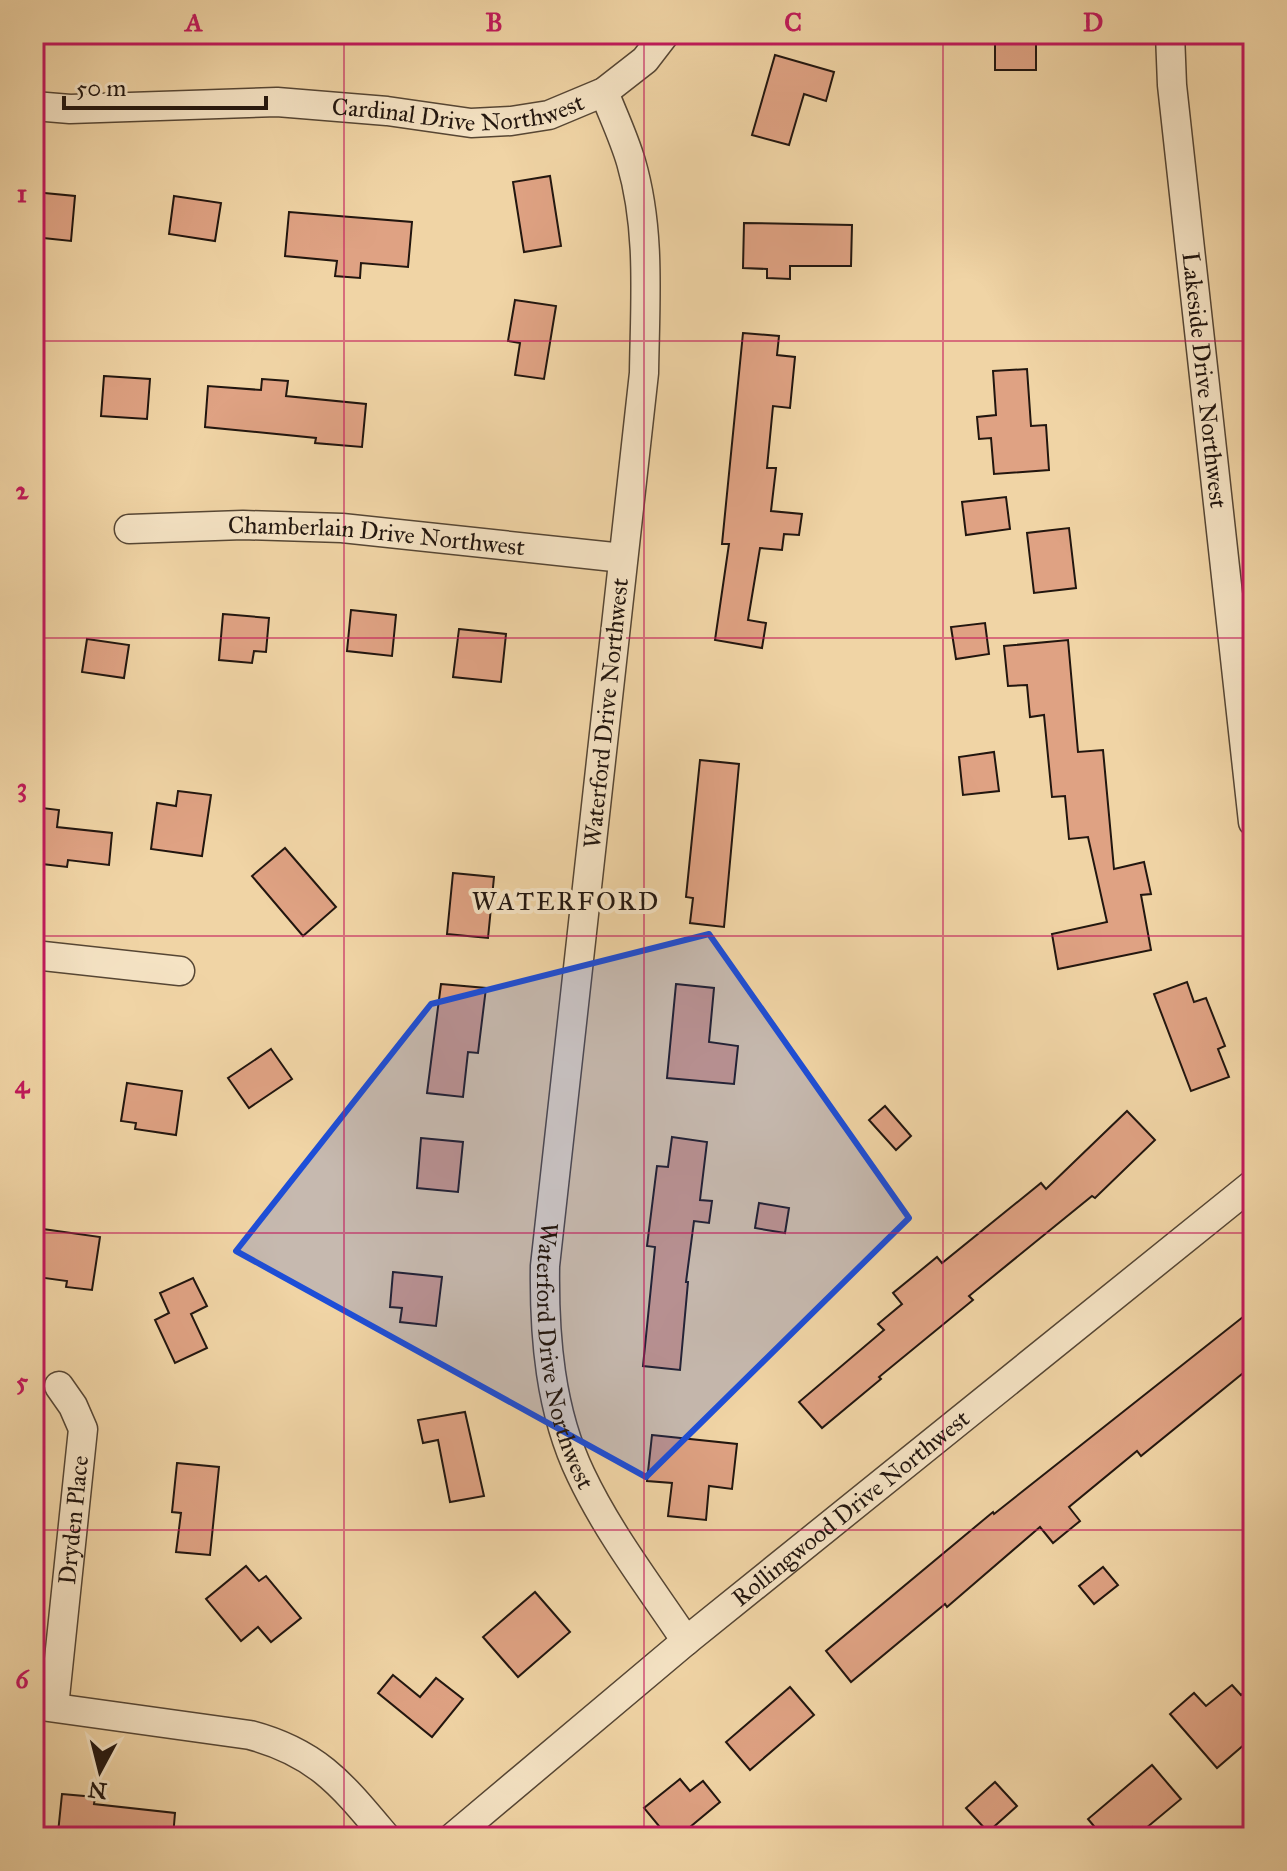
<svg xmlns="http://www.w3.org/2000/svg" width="1287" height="1871" viewBox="0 0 1287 1871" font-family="'IM FELL Great Primer',serif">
  <rect width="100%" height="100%" fill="#f0d4a5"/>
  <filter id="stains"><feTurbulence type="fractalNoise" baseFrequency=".0025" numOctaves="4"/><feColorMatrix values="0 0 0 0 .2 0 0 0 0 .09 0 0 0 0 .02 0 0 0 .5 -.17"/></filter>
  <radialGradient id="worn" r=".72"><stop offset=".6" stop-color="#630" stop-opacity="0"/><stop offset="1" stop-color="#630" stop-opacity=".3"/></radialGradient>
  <!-- building -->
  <g fill="#dfa283" stroke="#22160f" stroke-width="2">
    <rect x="995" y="34" width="41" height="36"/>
    <path d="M775 55 834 72 826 101 804 94 789 145 752 135Z"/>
    <path d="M550 176 561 246 524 252 513 182Z"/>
    <path d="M34 192 75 196 71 241 34 237Z"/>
    <path d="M174 196 221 203 215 241 169 234Z"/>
    <path d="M289 212 412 222 408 267 361 263 360 278 335 276 337 261 285 256Z"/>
    <path d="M744 223 852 225 851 266H790V279L767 278V269L743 268Z"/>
    <path d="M515 300 556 306 544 379 515 375 520 343 508 341Z"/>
    <path d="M743 333 779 336 777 355 795 357 790 408 773 406 767 468H776L771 511 802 514 799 535 784 534 782 550 760 548 748 620 766 623 762 648 715 640 729 544H722Z"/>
    <path d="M1027 369 1031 426 1046 425 1049 470 994 474 991 438 979 439 977 417 996 415 993 371Z"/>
    <path d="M104 376 150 379 147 419 101 416Z"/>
    <path d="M262 379 288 381 286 396 366 404 362 447 315 443 316 438 205 427 208 386 261 390Z"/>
    <path d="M1006 497 1010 529 966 535 962 502Z"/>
    <path d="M1069 528 1076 588 1034 593 1027 533Z"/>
    <path d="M351 610 396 615 392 656 347 651Z"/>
    <path d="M223 614 269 618 266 652 254 651 252 663 219 660Z"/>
    <path d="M985 623 989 654 956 659 951 627Z"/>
    <path d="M459 629 506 634 501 682 453 677Z"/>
    <path d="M87 639 129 645 124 678 82 672Z"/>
    <path d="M1068 640 1078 752 1103 750 1114 869 1144 862 1151 894 1141 895 1151 950 1058 969 1052 934 1107 922 1088 837 1069 839 1065 796 1052 797 1044 715 1030 717 1027 685 1008 686 1004 646Z"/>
    <path d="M994 752 999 791 963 795 959 757Z"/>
    <path d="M700 760 739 764 724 927 690 923 693 898 686 897Z"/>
    <path d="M178 791 211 795 202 856 151 849 157 803 176 806Z"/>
    <path d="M34 807 59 810 57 827 112 833 109 865 68 860 67 867 34 863Z"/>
    <path d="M285 848 336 907 303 936 252 876Z"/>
    <path d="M453 873 494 877 488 938 447 934Z"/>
    <path d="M1187 982 1194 1002 1206 998 1225 1046 1218 1049 1229 1077 1191 1091 1154 994Z"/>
    <path d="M441 984 486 988 478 1053 468 1052 463 1097 427 1093Z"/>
    <path d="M676 984 714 988 709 1042 738 1046 734 1084 667 1078Z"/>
    <path d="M271 1049 292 1079 249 1108 228 1078Z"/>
    <path d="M127 1083 182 1091 176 1135 135 1129 136 1123 121 1121Z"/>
    <path d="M885 1106 911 1136 896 1150 869 1120Z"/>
    <path d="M1127 1111 1155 1140 1095 1198 1092 1196 969 1296 973 1300 879 1377 881 1379 822 1428 799 1402 884 1330 878 1324 902 1304 893 1293 937 1257 942 1263 1041 1183 1046 1189Z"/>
    <path d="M672 1137 707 1142 700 1200 712 1201 709 1223 694 1221 686 1282H688L680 1370 643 1366 655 1247 647 1246 657 1166 668 1167Z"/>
    <path d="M421 1138 463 1142 458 1192 417 1188Z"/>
    <path d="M759 1203 789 1208 785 1233 755 1228Z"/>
    <path d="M43 1229 100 1237 92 1290 66 1287 67 1281 37 1277Z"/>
    <path d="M393 1272 442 1277 436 1326 400 1322 402 1308 390 1307Z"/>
    <path d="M193 1278 207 1306 191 1314 207 1348 175 1363 155 1320 169 1313 160 1293Z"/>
    <path d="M1253 1309V1365L1141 1456 1137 1451 1069 1507 1080 1521 1053 1543 1040 1527 947 1607 945 1604 851 1682 826 1651 993 1512 994 1514Z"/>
    <path d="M465 1412 484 1496 450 1502 438 1440 423 1443 418 1420Z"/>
    <path d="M652 1435 737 1444 732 1489 709 1486 706 1520 668 1516 672 1483 647 1481Z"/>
    <path d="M177 1463 219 1467 210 1555 176 1552 181 1513 172 1512Z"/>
    <path d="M246 1566 259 1581 266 1576 301 1618 271 1642 258 1627 241 1641 206 1599Z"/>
    <path d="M1103 1567 1118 1585 1094 1604 1079 1586Z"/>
    <path d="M535 1592 570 1632 518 1677 483 1637Z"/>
    <path d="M393 1675 420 1697 436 1678 463 1699 432 1737 378 1693Z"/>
    <path d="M1232 1685 1241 1695 1253 1685V1737L1217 1768 1170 1714 1194 1693 1206 1706Z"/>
    <path d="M790 1687 814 1715 750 1770 726 1742Z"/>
    <path d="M1152 1765 1181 1799 1139 1834 1132 1827 1120 1837H1103L1088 1819Z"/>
    <path d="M680 1779 690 1791 703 1781 720 1802 678 1837H668L644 1808Z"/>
    <path d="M995 1782 1017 1806 988 1832 966 1808Z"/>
    <path d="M62 1794 95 1797 94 1804 175 1813 173 1837H91L58 1833Z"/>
  </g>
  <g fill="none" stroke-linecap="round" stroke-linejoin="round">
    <!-- minor casing -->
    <g stroke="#564634" stroke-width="31">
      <g id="minor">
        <path id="s1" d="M1170 34 1172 85 1253 822"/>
        <path id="s2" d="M604 92C613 115 624 138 631 162 651 230 645 302 644 373L545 1266C544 1336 550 1411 581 1475 609 1534 650 1587 686 1641"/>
        <path id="s3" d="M34 106 70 109 277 102 387 111 471 123 511 121 549 115 604 92 645 60 665 34"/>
        <path id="s4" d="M129 529 243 525 342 528 623 558"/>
        <path d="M34 955 180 971"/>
        <path d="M34 1705 250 1735C318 1753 343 1786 386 1837"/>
        <path id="s5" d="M54 1707 83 1429 73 1406 59 1386"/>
        <path id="s6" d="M453 1837 686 1641 1253 1184"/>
      </g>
    </g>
    <!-- minor -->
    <use href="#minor" stroke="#f5e3c4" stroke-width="28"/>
  </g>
  <!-- marked area -->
  <path fill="#1d4ed8" fill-opacity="0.2" stroke="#1d4ed8" stroke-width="6" stroke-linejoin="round" d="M709 934 909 1218 646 1477 236 1251 431 1004Z"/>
  <!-- grid -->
  <path fill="none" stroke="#c2185b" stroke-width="2" stroke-opacity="0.55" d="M344 34V1837M644 34V1837M943 34V1837M34 341H1253M34 638H1253M34 936H1253M34 1233H1253M34 1530H1253"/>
  <g text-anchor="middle" stroke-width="8" stroke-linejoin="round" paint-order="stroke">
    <!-- street labels -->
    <g font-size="24" fill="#22160f" stroke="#f5e3c4">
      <text dy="8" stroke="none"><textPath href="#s3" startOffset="426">Cardinal Drive Northwest</textPath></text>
      <text dy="8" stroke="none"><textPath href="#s1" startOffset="348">Lakeside Drive Northwest</textPath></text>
      <text dy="8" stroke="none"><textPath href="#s4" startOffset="248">Chamberlain Drive Northwest</textPath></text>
      <text transform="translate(606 713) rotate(-84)" y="8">Waterford Drive Northwest</text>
      <text dy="8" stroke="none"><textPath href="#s2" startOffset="1278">Waterford Drive Northwest</textPath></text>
      <text dy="8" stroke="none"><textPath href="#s6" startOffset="516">Rollingwood Drive Northwest</textPath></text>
      <text dy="8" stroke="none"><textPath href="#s5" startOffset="188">Dryden Place</textPath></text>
    </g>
    <!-- neighbourhood labels -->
    <g font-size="26" letter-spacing="2" fill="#22160f" stroke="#f5e3c4">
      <text x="566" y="910">WATERFORD</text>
    </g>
  </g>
  <!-- margin -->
  <rect width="1287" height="1871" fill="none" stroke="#f0d4a5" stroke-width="88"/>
  <!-- north arrow -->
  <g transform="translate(100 1771) rotate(187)" stroke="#f5e3c4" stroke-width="6" paint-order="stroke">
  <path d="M0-6L14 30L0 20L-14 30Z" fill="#22160f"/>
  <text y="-12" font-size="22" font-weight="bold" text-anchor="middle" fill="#22160f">N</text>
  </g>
  <!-- scale -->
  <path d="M64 96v12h202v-12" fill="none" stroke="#22160f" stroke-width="4"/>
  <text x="76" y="96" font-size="24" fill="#22160f" stroke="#f5e3c4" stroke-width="6" paint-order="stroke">50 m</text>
  <rect x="44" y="44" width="1199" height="1783" fill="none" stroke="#c2185b" stroke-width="3"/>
  <g font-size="26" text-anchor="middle" font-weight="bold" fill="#c2185b">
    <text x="194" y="31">A</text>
    <text x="494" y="31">B</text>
    <text x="793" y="31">C</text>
    <text x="1093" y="31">D</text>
    <text x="22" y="202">1</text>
    <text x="22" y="499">2</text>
    <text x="22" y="796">3</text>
    <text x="22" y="1093">4</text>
    <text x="22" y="1390">5</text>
    <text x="22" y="1688">6</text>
  </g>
  <rect width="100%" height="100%" filter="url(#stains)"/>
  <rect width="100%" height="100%" fill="url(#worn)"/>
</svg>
